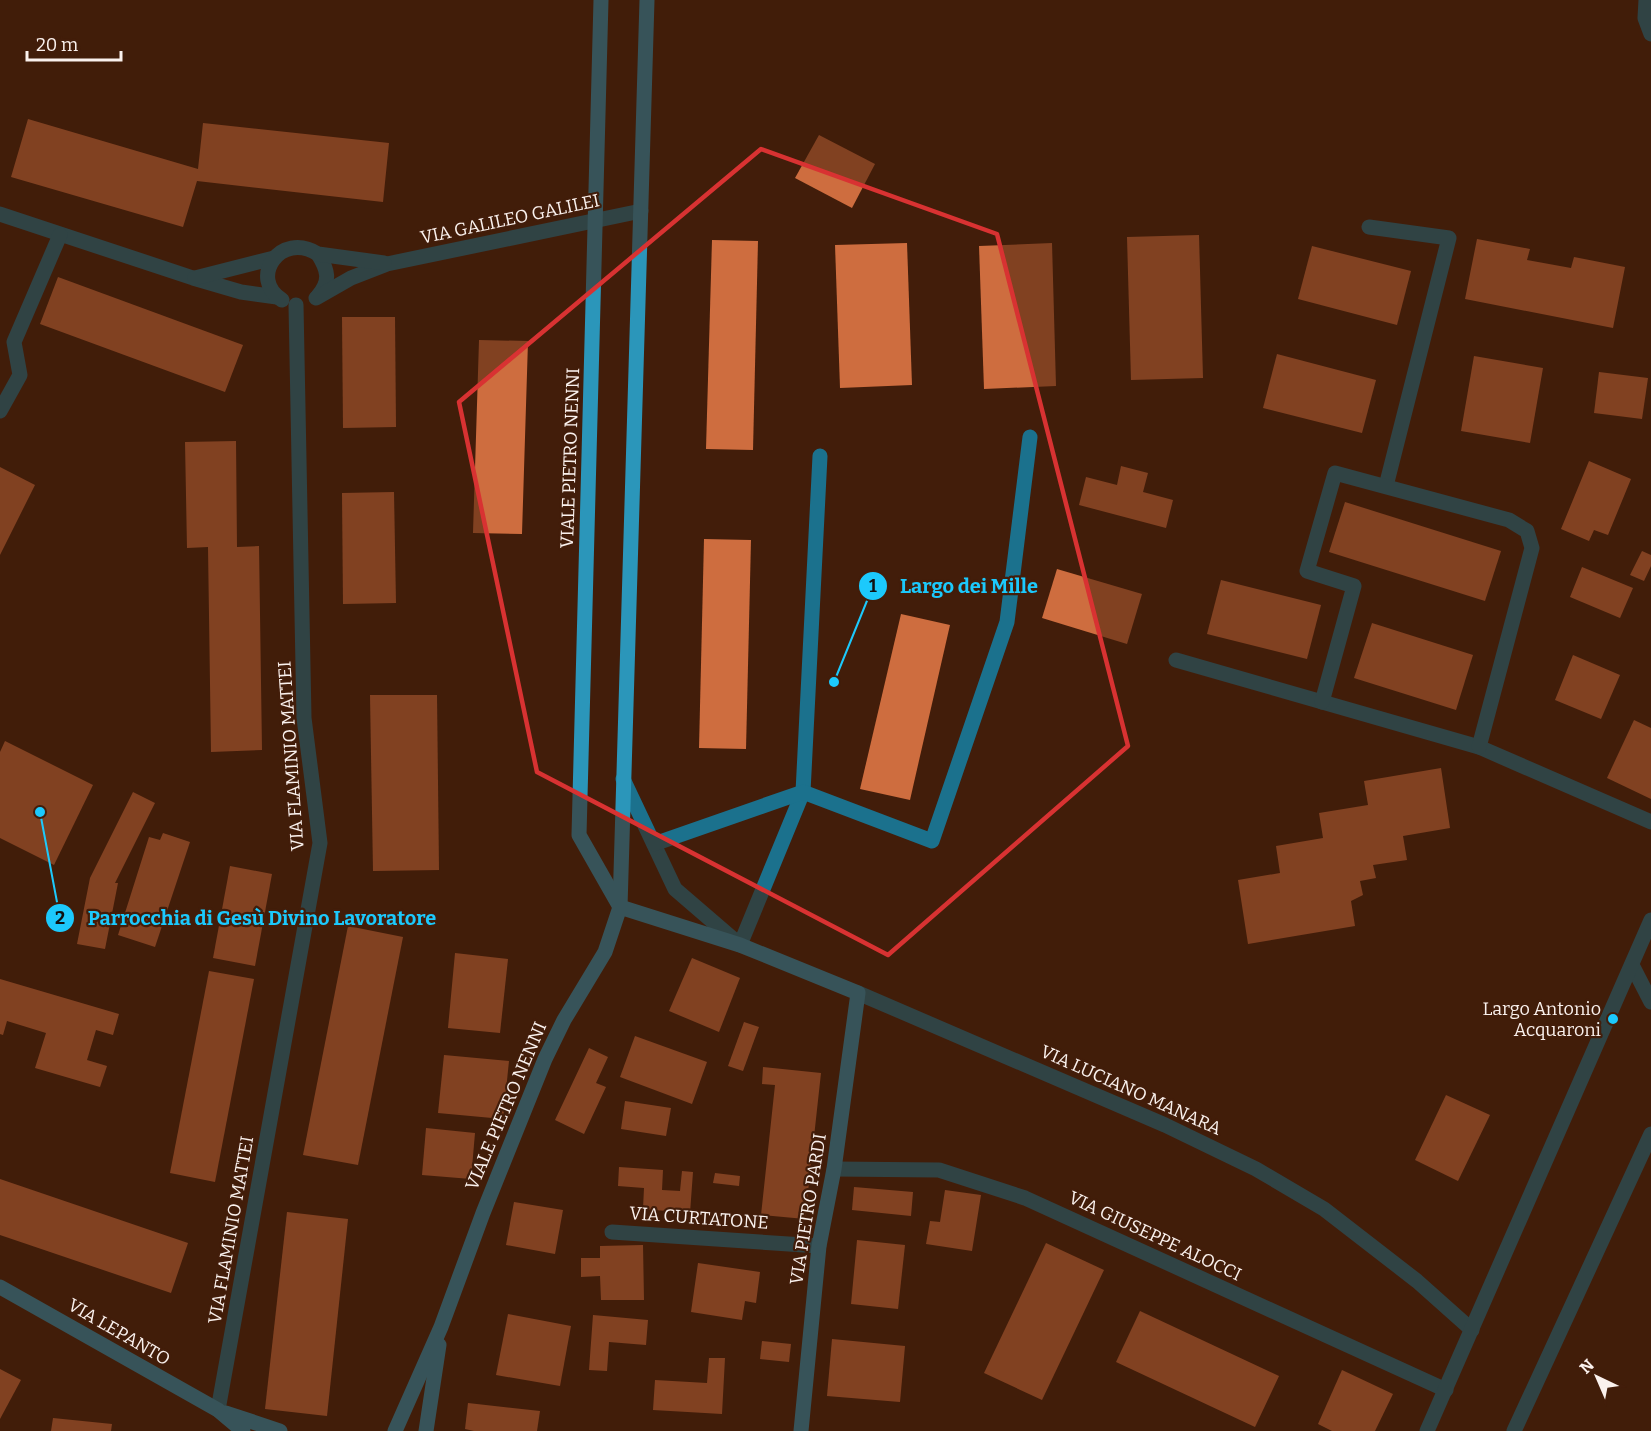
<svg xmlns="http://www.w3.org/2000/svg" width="1651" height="1431" viewBox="0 0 1651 1431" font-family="Bitter,serif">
  <rect width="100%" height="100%" fill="#421d0a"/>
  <!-- building -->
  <g fill="#ce6d3f">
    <path d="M28 119 198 169 203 123 389 143 383 202 197 181 183 227 11 177Z"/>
    <path d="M819 135 875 164 852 208 795 178Z"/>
    <path d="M1199 235 1203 378 1131 380 1127 237Z"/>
    <path d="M1477 239 1530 249 1527 260 1571 268 1574 257 1625 267 1613 328 1465 299Z"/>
    <path d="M712 240 758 241 753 450 706 449Z"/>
    <path d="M907 243 912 385 840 388 835 245Z"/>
    <path d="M1052 243 1056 386 984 389 979 246Z"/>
    <path d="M1312 246 1411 271 1397 325 1298 299Z"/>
    <path d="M58 277 243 345 225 392 40 324Z"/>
    <path d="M342 317H395L396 427 343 428Z"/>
    <path d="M479 340 528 341 522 534 473 533Z"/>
    <path d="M1277 354 1376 380 1362 433 1263 408Z"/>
    <path d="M1474 356 1543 368 1530 443 1461 431Z"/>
    <path d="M1599 372 1648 378 1642 419 1594 413Z"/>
    <path d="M236 441 237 547 259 546 262 750 211 752 208 547 187 548 185 442Z"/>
    <path d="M1589 461 1631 479 1608 535 1594 530 1589 541 1561 529Z"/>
    <path d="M1121 466 1148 473 1143 492 1173 500 1166 528 1079 505 1086 477 1117 485Z"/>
    <path d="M0 467 35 485 0 555Z"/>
    <path d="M394 492 396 603 343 604 342 493Z"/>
    <path d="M1345 502 1501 551 1485 601 1329 552Z"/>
    <path d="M704 539 751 540 746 749 699 748Z"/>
    <path d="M1642 551 1651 555V566L1644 581 1630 575Z"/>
    <path d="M1582 567 1633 588 1620 618 1570 597Z"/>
    <path d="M1057 569 1142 594 1127 644 1042 618Z"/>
    <path d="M1221 580 1321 605 1307 659 1207 634Z"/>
    <path d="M901 614 950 625 910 800 860 789Z"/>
    <path d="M1372 623 1473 655 1456 710 1354 678Z"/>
    <path d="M1573 655 1620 675 1601 719 1555 700Z"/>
    <path d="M370 695H437L439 870 373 871Z"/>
    <path d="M1634 720 1651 728V799L1607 778Z"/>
    <path d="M5 741 93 785 54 865 0 838V752Z"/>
    <path d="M1441 768 1450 828 1403 836 1407 860 1373 865 1376 878 1360 881 1363 895 1351 901 1355 926 1248 944 1238 880 1280 873 1276 846 1323 838 1319 813 1368 805 1364 781Z"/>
    <path d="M133 792 155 803 115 883H118L105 949 77 944 90 878Z"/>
    <path d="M163 833 190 842 155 947 118 935 149 837 160 840Z"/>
    <path d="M230 866 272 874 255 966 213 958Z"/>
    <path d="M348 926 403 937 358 1165 303 1155Z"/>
    <path d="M455 953 508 959 500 1033 448 1028Z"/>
    <path d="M692 958 740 978 719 1032 669 1011Z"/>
    <path d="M209 971 254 979 215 1182 170 1173Z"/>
    <path d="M0 979 119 1014 113 1035 96 1030 87 1060 107 1066 100 1087 35 1068 46 1033 7 1021 3 1035 0 1034Z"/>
    <path d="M744 1022 759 1027 743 1071 728 1066Z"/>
    <path d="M635 1036 707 1062 692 1104 620 1077Z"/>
    <path d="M589 1048 608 1057 596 1083 606 1087 584 1134 555 1120Z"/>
    <path d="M444 1055 509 1061 503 1119 438 1113Z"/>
    <path d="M763 1067 821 1073 805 1219 761 1215 775 1085 762 1084Z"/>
    <path d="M1446 1095 1490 1115 1458 1181 1415 1160Z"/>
    <path d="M625 1101 671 1108 666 1136 621 1129Z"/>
    <path d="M426 1128 475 1133 471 1179 422 1175Z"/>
    <path d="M619 1167 663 1170 662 1190 680 1191 682 1171 693 1172 690 1213 643 1209 644 1188 618 1186Z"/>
    <path d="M715 1173 740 1176 739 1186 713 1183Z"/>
    <path d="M0 1179 188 1243 171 1293 0 1235Z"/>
    <path d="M854 1187 913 1192 911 1216 852 1210Z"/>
    <path d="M945 1190 981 1195 972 1251 926 1244 930 1221 940 1222Z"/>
    <path d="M514 1202 563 1210 555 1254 506 1245Z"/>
    <path d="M287 1212 348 1219 327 1416 265 1409Z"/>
    <path d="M857 1240 905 1245 898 1309 851 1304Z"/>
    <path d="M1046 1243 1104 1270 1042 1400 984 1373Z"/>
    <path d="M643 1245 644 1300H601L600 1276 581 1277V1258H600V1246Z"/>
    <path d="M698 1263 760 1272 756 1303 745 1301 742 1320 691 1312Z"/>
    <path d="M1140 1311 1279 1376 1255 1427 1116 1362Z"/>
    <path d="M508 1314 571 1326 560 1386 496 1375Z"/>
    <path d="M593 1315 648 1320 646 1345 609 1342 607 1371 589 1370Z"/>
    <path d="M832 1339 905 1346 900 1402 827 1396Z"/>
    <path d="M762 1341 791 1344 789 1362 760 1359Z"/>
    <path d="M709 1358H725L722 1414 653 1410 655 1380 707 1383Z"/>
    <path d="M0 1369 21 1380 0 1419Z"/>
    <path d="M1342 1370 1393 1394 1375 1431H1332L1318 1424Z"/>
    <path d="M468 1403 540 1411 537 1431H474L465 1429Z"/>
    <path d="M53 1418 112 1424 111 1431H51Z"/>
  </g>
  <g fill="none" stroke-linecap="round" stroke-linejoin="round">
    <!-- street -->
    <g stroke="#1b718d" stroke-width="15">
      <path d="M1646 0 1645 18 1651 34"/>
      <path d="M0 214 193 278 241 292 277 297"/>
      <path d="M1369 227 1449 238 1386 486"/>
      <path d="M195 278 274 258"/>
      <path d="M318 296C331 281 328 270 318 254"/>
      <path d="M316 298 351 278 387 264 641 211"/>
      <path d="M282 300C248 279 280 230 318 254L384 263"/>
      <path d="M0 411 20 375 14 342 60 235"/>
      <path d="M1176 660 1479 747 1651 822"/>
      <path d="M1322 702 1354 586 1307 571 1335 473 1509 520 1527 531 1532 548 1479 747"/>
      <path d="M623 779 675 889 740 945 803 792 820 456"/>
      <path d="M654 844 803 792 932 841 1007 622 1030 437"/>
      <path d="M1632 965 1651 1002"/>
      <path d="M858 993 1165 1125 1256 1169 1324 1209 1417 1281 1472 1330"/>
      <path d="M834 1169 939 1170 1025 1198 1446 1390"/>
      <path d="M612 1232 819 1246"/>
      <path d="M218 1410 320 843 304 718 296 305"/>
      <path d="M1427 1431 1651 920"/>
      <path d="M1514 1431 1651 1134"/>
    </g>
    <!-- secondary -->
    <g stroke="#2b96ba" stroke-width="15">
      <path d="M601 0 579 835 620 907"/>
      <path d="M620 907 740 945 858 993 834 1169 819 1246 801 1431"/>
      <path d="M0 1287 218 1410 243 1431"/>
      <path d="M226 1413 280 1431"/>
      <path d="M395 1431 441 1327 483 1213 545 1059 564 1020 605 952 620 907 647 0"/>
      <path d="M426 1431 439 1345"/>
    </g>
  </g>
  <!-- marked area -->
  <path d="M0 0H1651V1431H0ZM761 149 997 234 1128 746 888 955 537 772 459 402Z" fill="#421d0a" fill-opacity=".55" fill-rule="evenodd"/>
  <path fill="none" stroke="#d83232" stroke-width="4.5" stroke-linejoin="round" d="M761 149 997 234 1128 746 888 955 537 772 459 402Z"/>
  <!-- markers -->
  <circle fill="#1cc9fc" stroke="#421d0a" stroke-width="2" cx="1613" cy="1019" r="6"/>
  <g text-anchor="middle" stroke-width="4.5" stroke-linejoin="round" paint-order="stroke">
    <!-- street labels -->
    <g font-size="18" fill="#faf1ed" stroke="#421d0a">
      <text transform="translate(510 219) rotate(-12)" y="6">VIA GALILEO GALILEI</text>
      <text transform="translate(570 458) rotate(-88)" y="6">VIALE PIETRO NENNI</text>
      <text transform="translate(291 756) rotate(-94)" y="6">VIA FLAMINIO MATTEI</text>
      <text transform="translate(1131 1090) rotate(24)" y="6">VIA LUCIANO MANARA</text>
      <text transform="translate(506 1106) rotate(-67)" y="6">VIALE PIETRO NENNI</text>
      <text transform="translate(808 1209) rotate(-81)" y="6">VIA PIETRO PARDI</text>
      <text transform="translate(699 1218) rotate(4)" y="6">VIA CURTATONE</text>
      <text transform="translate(231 1230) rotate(-80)" y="6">VIA FLAMINIO MATTEI</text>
      <text transform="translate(1155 1236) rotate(25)" y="6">VIA GIUSEPPE ALOCCI</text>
      <text transform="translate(119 1332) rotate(30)" y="6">VIA LEPANTO</text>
    </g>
    <!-- poi labels -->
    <g font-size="18" fill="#faf1ed" stroke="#421d0a" text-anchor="end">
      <text x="1601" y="1015">Largo Antonio<tspan x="1601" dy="21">Acquaroni</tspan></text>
    </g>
  </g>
  <!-- callouts -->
  <path fill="none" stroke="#1cc9fc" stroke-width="2" d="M834 682L873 586M40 812L60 918"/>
  <g fill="#1cc9fc" stroke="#421d0a" stroke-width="2">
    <circle cx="834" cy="682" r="6"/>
    <circle cx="40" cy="812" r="6"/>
    <circle cx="873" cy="586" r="15"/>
    <circle cx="60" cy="918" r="15"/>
  </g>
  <g font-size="18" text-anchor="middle" font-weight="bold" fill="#111">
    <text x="873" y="592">1</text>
    <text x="60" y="924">2</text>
  </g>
  <g font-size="20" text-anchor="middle" font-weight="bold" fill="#1cc9fc" stroke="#421d0a" stroke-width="4.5" stroke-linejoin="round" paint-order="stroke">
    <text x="969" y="593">Largo dei Mille</text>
    <text x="262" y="925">Parrocchia di Gesù Divino Lavoratore</text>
  </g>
  <!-- north arrow -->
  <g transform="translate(1597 1377) rotate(316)" stroke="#421d0a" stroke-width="4.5" paint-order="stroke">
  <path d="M0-4.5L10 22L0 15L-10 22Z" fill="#faf1ed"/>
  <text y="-9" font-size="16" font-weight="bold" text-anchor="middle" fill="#faf1ed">N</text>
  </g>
  <!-- scale -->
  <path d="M27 51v9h94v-9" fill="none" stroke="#faf1ed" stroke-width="3"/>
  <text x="36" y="51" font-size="18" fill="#faf1ed" stroke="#421d0a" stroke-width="4.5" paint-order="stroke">20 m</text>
</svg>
